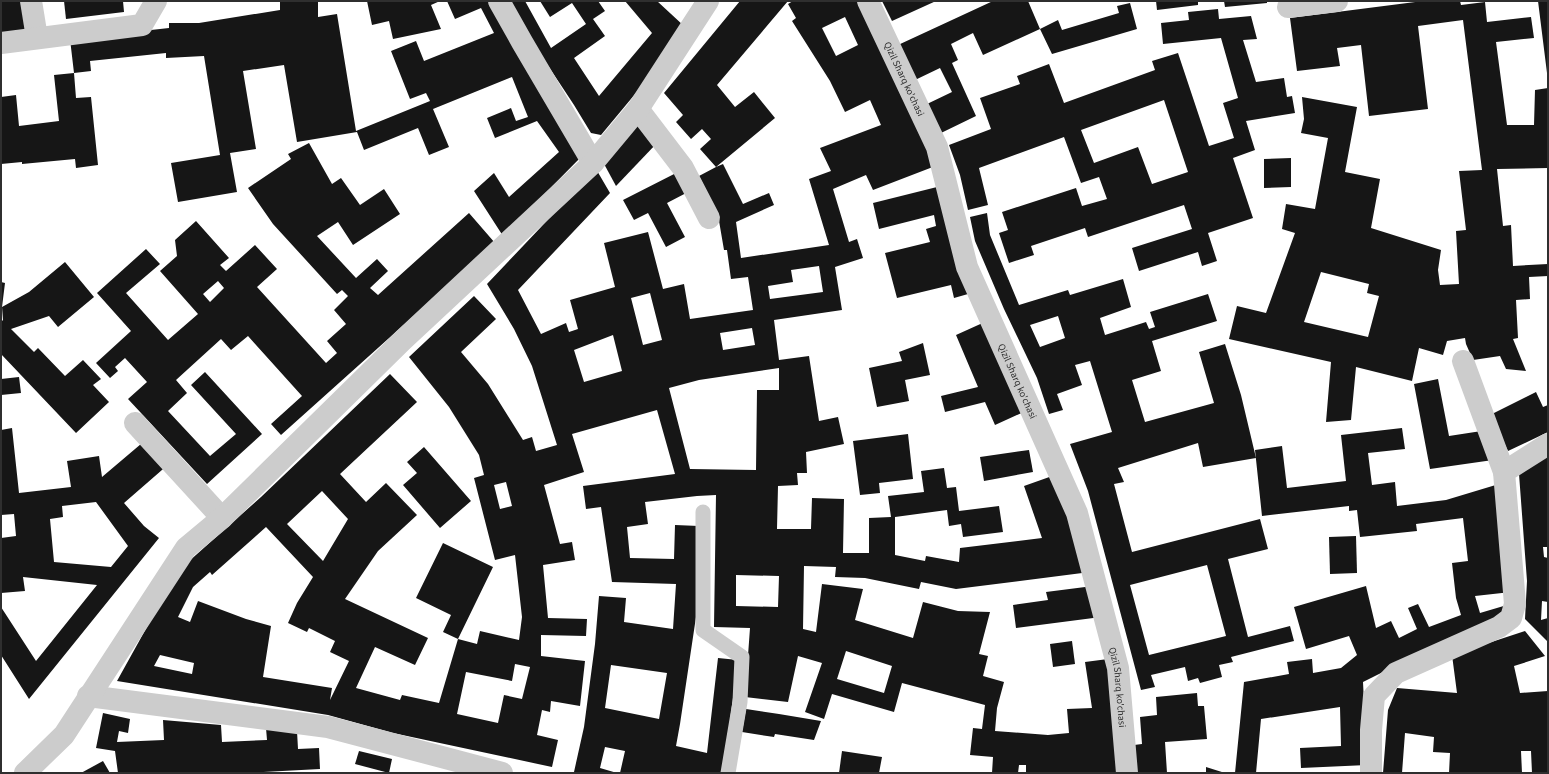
<svg xmlns="http://www.w3.org/2000/svg" width="1549" height="774" viewBox="0 0 1549 774" font-family="'Source Sans 3',sans-serif">
  <rect width="100%" height="100%" fill="#fff"/>
  <!-- building -->
  <g fill="#161616" fill-rule="evenodd">
    <path d="M1 1H22L26 30 1 33Z"/>
    <path d="M64 1H123L124 12 66 19Z"/>
    <path d="M280 1H318V17L337 14 356 131 430 101 426 93 410 99 391 51 416 41 424 61 494 33 481 8 455 19 447 1H495L582 156 503 236 474 191 494 173 509 197 559 152 537 121 495 138 487 118 511 108 516 121 528 117 512 77 433 109 449 147 429 155 418 128 364 150 357 132 297 142 284 65 243 71 256 149 230 153 237 192 178 202 171 163 220 155 204 56 166 58V53L90 61 91 71 74 73 70 39 169 28V23H199L280 10Z"/>
    <path d="M367 1H440L431 5 441 29 393 39 389 21 372 25Z"/>
    <path d="M510 1H525L551 48 586 24 572 3 550 17 540 1H598L605 11 593 19 605 36 574 58 599 96 652 33 625 1H657L684 26 670 52 601 135 591 133 574 105 541 55Z"/>
    <path d="M740 1H788L717 85 735 107 754 92 775 118 716 167 723 164 743 204 769 193 774 205 736 222 741 258 829 245 809 179 831 171 820 148 881 125 870 100 845 112 830 81 792 21 796 18 788 4 793 1H860L938 165 873 190 866 175 833 189 849 242 857 239 863 258 835 267 842 310 774 320 779 360 809 356 819 421 838 417 844 444 806 452 807 473H797L798 485 778 486 777 529H811L812 498 844 499 843 553H869V518L891 517 888 496 924 492 921 471 944 468 947 488 956 487 959 511 999 506 1003 532 963 537 961 524 949 526 947 510 895 517V555L925 561 926 556 959 562 960 548 1042 538 1024 486 1055 475 1090 572 956 589 921 582 919 589 865 578 835 577 836 567 804 566 803 629 816 632 822 584 863 589 855 620 913 638 923 602 958 611 990 612 979 654 988 656 983 676 1004 682 997 708 995 731 1048 735 1069 733 1067 709 1092 708 1085 662 1108 659 1121 773H1026V765H1019L1018 773H992L993 757 970 755 973 728 982 729 985 705 902 683 894 712 832 694 824 719 805 712 822 663 798 656 788 702 745 697 750 628 714 627 716 495 697 496 645 502 648 524 627 527 630 558 674 559 675 525 699 526 696 617 680 724 676 746 707 753 718 658 738 660 723 773H620L625 751 605 747 600 768 617 773H580L574 772 584 727 595 644 599 596 626 598 624 622 673 629 676 584 612 582 601 507 586 509 583 486 675 474 657 410 572 434 584 472 544 485 560 544 572 542 575 560 543 565 548 618 587 619 586 636 541 635V656L585 661 580 706 551 701 550 712 542 710 537 735 558 740 552 767 393 733 328 715 117 681 178 571 261 497 390 374 417 402 340 474 366 502 386 483 417 515 378 551 345 599 428 638 415 665 375 647 356 688 400 700 402 695 439 703 458 639 477 644 480 631 519 640 522 617 515 555 495 560 474 478 484 475 479 455 449 407 409 357 474 296 496 319 461 352 488 384 523 440 532 437 536 451 557 445 532 366 514 329 487 284 596 169 610 193 518 290 541 334 566 323 569 332 578 329 570 300 615 287 604 243 648 232 663 289 684 284 690 319 753 310 748 277 731 279 727 250H724L718 215 699 176 716 167 700 149 711 139 702 129 691 139 676 122 683 115 664 93ZM845 17 858 45 836 56 822 28ZM819 266 823 292 770 299 768 286 793 282 791 270ZM650 293 662 340 643 345 631 298ZM752 328 755 345 723 350 720 333ZM613 335 622 371 584 382 574 350ZM779 368V390H757L756 470 690 469 669 388 699 380ZM506 482 512 506 500 509 494 485ZM322 491 348 519 323 561 287 524ZM266 527 313 577 297 603 288 623 307 632 309 628 335 641 330 652 349 661 330 700 332 688 263 677 271 626 246 619 198 601 190 622 178 617 193 587 210 572 212 575ZM736 575 779 576 778 607 736 606ZM846 651 892 666 884 693 837 679ZM160 655 194 663 192 674 154 666ZM515 664 530 667 522 699 504 695 498 723 457 714 466 672 512 681ZM611 665 667 673 659 719 605 708Z"/>
    <path d="M882 1H936L892 21Z"/>
    <path d="M993 1H1028L1040 29 1058 20 1062 30 1119 13 1117 6 1130 3 1137 29 1052 54 1040 29 983 55 973 33 951 44 958 60 952 63 976 116 941 133 927 104 952 92 940 68 915 80 898 45Z"/>
    <path d="M1156 1H1198V5L1157 10Z"/>
    <path d="M1224 1H1267V3L1225 7Z"/>
    <path d="M1423 1H1460L1461 5 1485 2 1487 22 1531 17 1534 38 1496 42 1507 125H1534L1535 90 1548 88V168L1497 169 1503 226 1511 225 1513 266 1548 264V276L1529 277 1530 299 1516 300 1518 338 1513 339 1526 371 1506 369 1500 356 1473 360 1466 344 1465 338 1447 341 1443 355 1419 348 1412 381 1356 367 1351 420 1326 422 1331 362 1229 339 1237 306 1266 313 1295 233 1282 229 1286 204 1315 209 1328 138 1301 133 1304 119 1302 97 1357 107 1345 172 1380 179 1371 228 1441 250 1438 270 1440 285 1459 284 1456 231 1466 230 1459 171 1482 170 1463 20 1418 26 1428 109 1369 116 1361 45 1337 48 1340 66 1297 71 1290 18ZM1321 272 1369 284 1367 293 1379 296 1368 337 1304 322Z"/>
    <path d="M1538 1H1548V73H1547Z"/>
    <path d="M1218 9 1219 19 1251 16 1257 39 1243 40 1256 82 1284 78 1287 97 1292 96 1295 113 1246 121 1255 150 1233 158 1253 218 1208 233 1217 261 1202 266 1198 252 1139 271 1132 248 1192 229 1184 205 1088 237 1085 228 1031 246 1034 255 1009 263 999 233 1008 230 1002 212 1076 188 1082 206 1107 199 1099 177 1081 183 1064 137 979 168 988 205 968 210 960 175 949 145 991 129 980 98 1020 84 1017 76 1049 64 1064 103 1155 70 1152 61 1178 53 1209 146 1234 138 1223 103 1238 98 1221 38 1163 44 1161 23 1189 20 1188 12ZM1164 100 1188 172 1152 184 1138 147 1094 163 1081 130Z"/>
    <path d="M74 73 76 98 91 97 98 165 76 168 75 159 22 164V162L1 164V97L16 95 19 126 59 121 54 75Z"/>
    <path d="M638 125 657 143 616 186 603 162Z"/>
    <path d="M309 143 332 184 341 178 360 205 384 189 400 214 353 245 338 222 317 236 356 278 377 259 388 271 370 288 378 295 469 213 495 243 281 435 271 424 302 396 248 336 231 350 221 339 176 380 187 393 168 411 210 456 236 434 191 385 205 372 262 434 207 484 128 399 147 382 125 358 115 367 118 371 110 378 96 363 131 331 97 293 146 249 160 264 126 293 168 340 198 314 160 271 177 256 175 240 196 221 229 258 220 265 226 271 255 245 277 269 257 287 326 363 337 353 327 341 346 324 334 310 348 296 342 290 337 294 273 224 248 188 291 159 288 154ZM218 281 224 288 210 302 203 294Z"/>
    <path d="M1291 158V187L1264 188V159Z"/>
    <path d="M680 171 690 191 667 203 685 237 666 247 648 213 634 220 623 200Z"/>
    <path d="M941 186 968 294 954 298 951 285 897 298 885 253 930 242 926 229 936 226 934 215 879 229 873 203Z"/>
    <path d="M987 213 990 235 1019 305 1068 290 1070 295 1123 279 1131 307 1100 318 1105 335 1146 322 1149 329 1155 327 1150 312 1208 294 1217 321 1152 341 1161 371 1132 380 1145 422 1214 403 1199 352 1225 344 1241 395 1256 458 1203 467 1198 443 1118 468 1124 482 1114 484 1132 552 1260 519 1268 549 1228 559 1248 637 1290 626 1294 641 1231 657 1233 662 1219 665 1222 677 1200 683 1198 678 1188 681 1185 667 1151 675 1155 687 1141 690 1088 491 1070 444 1112 432 1090 361 1075 365 1082 385 1057 394 1063 410 1049 414 1037 378 1004 309 975 241 970 217ZM1058 316 1065 338 1040 347 1030 325ZM1207 565 1226 636 1149 655 1130 585Z"/>
    <path d="M65 262 94 297 58 327 49 316 11 329 34 352 38 348 65 376 83 360 101 379 93 385 109 402 76 433 1 354V322L3 320 2 307H1V282L5 283 2 307 29 292Z"/>
    <path d="M987 321 1026 411 995 425 985 402 945 412 941 396 978 387 956 335Z"/>
    <path d="M923 343 930 375 905 380 909 401 877 407 869 368 902 361 899 352Z"/>
    <path d="M19 377 21 393 1 395V379Z"/>
    <path d="M1438 379 1449 436 1488 430 1493 460 1430 469 1414 384Z"/>
    <path d="M1536 392 1543 407 1548 405V432L1508 451 1490 415Z"/>
    <path d="M12 428 19 493 71 487 67 461 99 456 102 477 148 438 170 463 124 503 144 526 159 538 29 699 1 655V607L36 661 97 585 23 577 25 591 1 593V538L16 536 14 514 1 515V430ZM96 502 128 546 111 567 54 562 50 519 63 517 62 506Z"/>
    <path d="M1402 428 1405 449 1368 453 1372 485 1395 482 1397 506 1446 500 1499 484 1511 592 1475 596 1480 613 1507 605 1500 625 1393 667 1363 682 1367 765 1301 768 1300 748 1341 746 1340 707 1261 719 1256 773H1235L1244 682 1289 674 1287 662 1312 659 1313 673 1341 668 1357 655 1349 636 1306 649 1294 607 1366 586 1376 628 1391 621 1399 638 1417 629 1408 608 1418 604 1429 627 1461 615 1456 598 1452 563 1468 561 1463 518 1416 524 1417 531 1360 537 1357 510 1349 511V506L1262 516 1255 450 1282 446 1287 488 1346 481 1341 435Z"/>
    <path d="M908 434 913 479 879 483 880 493 860 495 853 441Z"/>
    <path d="M424 447 471 501 440 528 403 485 417 473 407 462Z"/>
    <path d="M1029 450 1033 472 984 481 980 457Z"/>
    <path d="M1548 454V547H1543L1544 557 1548 558V602L1542 601 1541 620 1548 618V642L1525 619 1527 581 1519 474Z"/>
    <path d="M1356 536 1357 573 1330 574 1329 537Z"/>
    <path d="M443 543 493 567 458 639 443 632 451 615 416 598Z"/>
    <path d="M1093 586 1101 617 1016 628 1013 605 1048 600 1046 592Z"/>
    <path d="M1525 631 1545 656 1514 666 1520 693 1548 691V773H1532L1531 751H1521L1522 773H1449L1450 753 1433 752 1434 737 1405 733 1402 773H1383L1388 710 1397 688 1457 693 1452 655Z"/>
    <path d="M1072 641 1075 664 1053 667 1050 644Z"/>
    <path d="M1197 693 1198 706H1204L1207 739 1165 742 1167 773H1136L1134 745 1142 744 1140 717 1157 715 1156 697Z"/>
    <path d="M746 709 779 714 821 721 814 740 775 734 774 737 742 732Z"/>
    <path d="M103 713 130 719 128 733 119 731 117 742 164 740 163 720 221 725 222 742 267 740 266 728 297 731 298 749 319 748 320 769 242 773H118L115 751 96 748Z"/>
    <path d="M359 751 392 759 389 773 355 764Z"/>
    <path d="M842 751 882 757 879 773H839Z"/>
    <path d="M103 761 110 773H81Z"/>
    <path d="M1206 767 1225 773H1206Z"/>
  </g>
  <g fill="none" stroke-linecap="round" stroke-linejoin="round">
    <!-- lane -->
    <path stroke="#ccc" stroke-width="15" d="M703 512V630L742 657 740 702 728 773"/>
    <!-- street -->
    <g stroke="#ccc" stroke-width="22">
      <path d="M31 1 37 38"/>
      <path d="M499 1 522 42 593 163"/>
      <path id="s1" d="M868 1 937 147 967 267 1077 513 1118 668 1127 773"/>
      <path d="M1288 7 1337 1"/>
      <path d="M1 43 142 25 156 1"/>
      <path d="M638 109 683 168 709 218"/>
      <path d="M1463 361 1504 472"/>
      <path d="M135 423 222 518"/>
      <path d="M88 696 328 727 502 773"/>
      <path d="M25 773 64 735 186 548 222 518 403 340 593 163 638 109 708 1"/>
      <path d="M1371 773V730L1374 696 1396 673 1499 627 1511 618 1515 604 1504 472 1548 444"/>
    </g>
  </g>
  <g text-anchor="middle" stroke-width="4" stroke-linejoin="round" paint-order="stroke">
    <!-- street labels -->
    <g font-size="10" fill="#2f2f2f" stroke="#fff">
      <text dy="4" stroke="none"><textPath href="#s1" startOffset="86">Qizil Sharq ko'chasi</textPath></text>
      <text dy="4" stroke="none"><textPath href="#s1" startOffset="410">Qizil Sharq ko'chasi</textPath></text>
      <text dy="4" stroke="none"><textPath href="#s1" startOffset="734">Qizil Sharq ko'chasi</textPath></text>
    </g>
  </g>
  <!-- border -->
  <rect width="1549" height="774" fill="none" stroke="#2f2f2f" stroke-width="4"/>
</svg>
